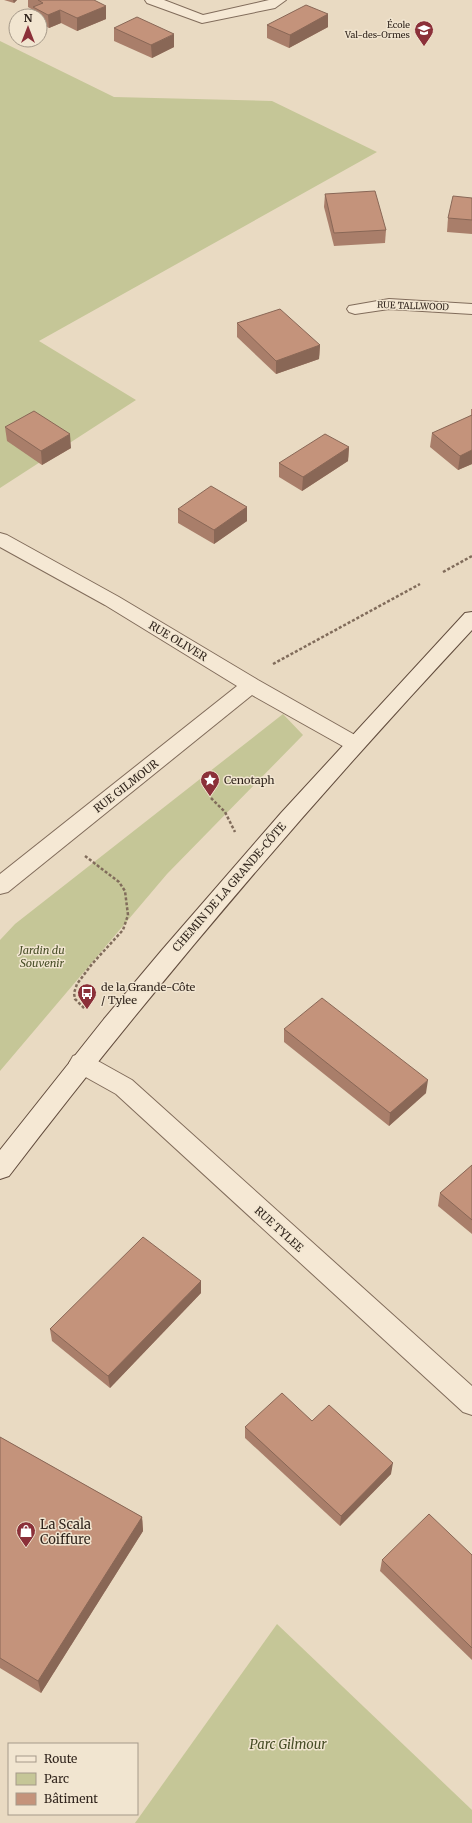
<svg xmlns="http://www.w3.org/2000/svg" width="472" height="1823" viewBox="0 0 472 1823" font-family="Merriweather,serif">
  <rect width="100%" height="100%" fill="#e9dac2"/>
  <!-- green -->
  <g fill="#c5c697">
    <path d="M0 41 114 97 272 101 377 152 39 341 136 400 0 488Z"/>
    <path d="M283 714 303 735 167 874 0 1071V940L15 924Z"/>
    <path d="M277 1624 472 1810V1823H135Z"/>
  </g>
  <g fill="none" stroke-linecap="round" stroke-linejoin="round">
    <!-- street casing -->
    <g stroke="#816c5b" stroke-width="2">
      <g id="street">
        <path d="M145 0H164L203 15 269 0H286L275 8 202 23 147 3Z"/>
        <path d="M389 299 472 304V314L389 309 355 314 349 312 347 309 349 306Z"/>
        <path d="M0 533 7 535 119 597 258 680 362 739 365 744 362 749 355 751 348 749 252 695 8 892 0 894V874L237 686 105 605 0 547Z"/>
        <path d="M81 1053 89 1056 132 1080 472 1386V1415L463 1412 116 1094 73 1070 69 1063 73 1056Z"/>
      </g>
    </g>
    <!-- secondary casing -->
    <g stroke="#634d3e" stroke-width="2">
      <path id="secondary" d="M472 612V630C309 805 154 986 9 1176L0 1179V1150L104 1019 162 950 281 813 465 613Z"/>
    </g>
    <!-- path -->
    <g stroke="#816c5b" stroke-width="2.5" stroke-dasharray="3 2" stroke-linecap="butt">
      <path d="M443 572 472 556"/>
      <path d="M273 664 420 584"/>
      <path d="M211 798 225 812 235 832"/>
      <path d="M85 856 119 882 125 891 128 915 123 930 92 964 77 984 74 993 75 999 85 1009"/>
    </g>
    <!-- street -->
    <use href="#street" fill="#f5e8d4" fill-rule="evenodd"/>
    <!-- secondary -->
    <use href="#secondary" fill="#f5e8d4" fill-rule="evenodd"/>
  </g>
  <!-- wall -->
  <g fill="#a97e6a">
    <path d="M4 0H17L14 3Z"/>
    <path d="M28 0H94L106 19 77 31 61 23 49 28 40 23V16H34L33 10 28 7Z"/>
    <path d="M328 14V27L289 48 267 38V25Z"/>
    <path d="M114 28 174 47 152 58 114 41Z"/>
    <path d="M325 194 386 230 385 243 334 246 324 207Z"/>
    <path d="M472 198V234L447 232 448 218Z"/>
    <path d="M237 323 320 345 319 359 276 374 237 337Z"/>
    <path d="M471 409H472V464L458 470 430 447 432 433 471 416Z"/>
    <path d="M5 427 71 448 42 465 7 441Z"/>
    <path d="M349 447 348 461 302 491 279 477V463Z"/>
    <path d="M247 507V521L214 544 178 523V509Z"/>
    <path d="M284 1029 426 1093 389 1126 284 1042Z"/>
    <path d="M472 1165V1234L438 1206 440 1193Z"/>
    <path d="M201 1293 110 1388 52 1341 50 1329Z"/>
    <path d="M312 1421 391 1474 340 1526 245 1438V1427Z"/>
    <path d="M0 1437 142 1517 143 1531 41 1693 0 1668Z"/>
    <path d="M472 1555V1660L380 1571 382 1560Z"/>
  </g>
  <!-- shaded-wall -->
  <g fill="#896756">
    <path d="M13 0H17L14 3Z"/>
    <path d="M106 6V19L77 31V18Z"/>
    <path d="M60 10 61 23 49 28 48 15Z"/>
    <path d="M328 14V27L289 48 290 35Z"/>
    <path d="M174 34V47L152 58 151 45Z"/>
    <path d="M320 345 319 359 276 374V361Z"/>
    <path d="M70 434 71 448 42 465 41 451Z"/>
    <path d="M349 447 348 461 302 491 303 477Z"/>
    <path d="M472 450V464L458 470 460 456Z"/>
    <path d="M247 507V521L214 544V530Z"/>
    <path d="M428 1080 426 1093 389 1126 390 1113Z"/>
    <path d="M201 1281V1293L110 1388 108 1376Z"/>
    <path d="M393 1463 391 1474 340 1526 341 1516Z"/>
    <path d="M142 1517 143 1531 41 1693 38 1681Z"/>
  </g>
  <!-- building -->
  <g fill="#c4937b" stroke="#896756">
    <path d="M38 0H94L106 6 77 18 60 10 48 15 33 7 43 3Z"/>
    <path d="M306 5 328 14 290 35 267 25Z"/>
    <path d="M137 17 174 34 151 45 114 28Z"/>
    <path d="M375 191 386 230 334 233 325 194Z"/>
    <path d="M453 196 472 198V220L448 218Z"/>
    <path d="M280 309 320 345 276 361 237 323Z"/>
    <path d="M34 411 70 434 41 451 5 427Z"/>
    <path d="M472 415V450L460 456 432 433Z"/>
    <path d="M325 434 349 447 303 477 279 463Z"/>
    <path d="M211 486 247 507 214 530 178 509Z"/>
    <path d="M322 998 428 1080 390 1113 284 1029Z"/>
    <path d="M472 1165V1220L440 1193Z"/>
    <path d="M143 1237 201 1281 108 1376 50 1329Z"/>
    <path d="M282 1393 312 1421 329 1405 393 1463 341 1516 245 1427Z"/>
    <path d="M0 1437 142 1517 38 1681 0 1658Z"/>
    <path d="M429 1514 472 1555V1648L382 1560Z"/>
  </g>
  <!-- icons -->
  <defs>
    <g id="school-pin" transform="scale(1)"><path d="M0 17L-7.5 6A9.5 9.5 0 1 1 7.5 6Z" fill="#8b3039" stroke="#f1e5d0"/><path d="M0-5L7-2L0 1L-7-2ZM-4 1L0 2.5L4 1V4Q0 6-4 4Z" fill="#fff"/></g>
    <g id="sight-pin" transform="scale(1)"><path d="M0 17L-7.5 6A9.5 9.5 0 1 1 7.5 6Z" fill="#8b3039" stroke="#f1e5d0"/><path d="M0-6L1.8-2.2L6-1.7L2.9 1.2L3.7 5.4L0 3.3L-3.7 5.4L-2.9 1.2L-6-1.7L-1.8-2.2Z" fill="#fff"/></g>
    <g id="bus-pin" transform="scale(1)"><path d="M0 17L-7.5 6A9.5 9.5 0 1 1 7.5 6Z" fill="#8b3039" stroke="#f1e5d0"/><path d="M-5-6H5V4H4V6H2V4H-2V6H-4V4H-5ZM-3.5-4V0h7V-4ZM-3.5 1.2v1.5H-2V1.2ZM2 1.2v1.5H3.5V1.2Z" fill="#fff"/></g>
    <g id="shop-pin" transform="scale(1)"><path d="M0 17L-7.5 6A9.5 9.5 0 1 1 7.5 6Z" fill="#8b3039" stroke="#f1e5d0"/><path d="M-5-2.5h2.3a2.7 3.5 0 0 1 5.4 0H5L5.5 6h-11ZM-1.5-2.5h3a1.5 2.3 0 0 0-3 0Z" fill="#fff"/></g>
  </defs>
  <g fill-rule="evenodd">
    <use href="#school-pin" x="424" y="30"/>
    <use href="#sight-pin" x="210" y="780"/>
    <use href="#bus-pin" x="87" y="993"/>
    <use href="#shop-pin" x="26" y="1531"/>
  </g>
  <g text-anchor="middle" stroke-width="3" stroke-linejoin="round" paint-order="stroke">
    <!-- far-poi labels -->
    <g font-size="9" fill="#32261e" stroke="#f1e5d0" text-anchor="end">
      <text x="410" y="28">École<tspan x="410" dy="10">Val-des-Ormes</tspan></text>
    </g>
    <!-- far-street labels -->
    <g font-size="9" fill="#32261e" stroke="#f1e5d0">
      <text transform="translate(413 306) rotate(2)" y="3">RUE TALLWOOD</text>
    </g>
    <!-- street labels -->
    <g font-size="11" fill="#32261e" stroke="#f1e5d0">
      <text transform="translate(178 641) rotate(31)" y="4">RUE OLIVER</text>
      <text transform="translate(126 786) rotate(-38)" y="4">RUE GILMOUR</text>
      <text transform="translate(229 887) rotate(-49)" y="4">CHEMIN DE LA GRANDE-CÔTE</text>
      <text transform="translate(279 1229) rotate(42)" y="4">RUE TYLEE</text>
    </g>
    <!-- poi labels -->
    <g font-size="11" fill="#32261e" stroke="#f1e5d0" text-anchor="start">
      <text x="224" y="784">Cenotaph</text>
      <text x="101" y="991">de la Grande-Côte<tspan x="101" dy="13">/ Tylee</tspan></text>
    </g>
    <!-- park labels -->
    <g font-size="11" font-style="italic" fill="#474d26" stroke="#f1e5d0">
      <text x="42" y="954">Jardin du<tspan x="42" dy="13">Souvenir</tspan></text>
    </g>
    <!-- near-poi labels -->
    <g font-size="13" fill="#32261e" stroke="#f1e5d0" text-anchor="start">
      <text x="40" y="1529">La Scala<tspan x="40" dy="15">Coiffure</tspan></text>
    </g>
    <!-- near-park labels -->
    <g font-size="13" font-style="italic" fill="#474d26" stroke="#f1e5d0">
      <text x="288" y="1749">Parc Gilmour</text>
    </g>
  </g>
  <!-- legend -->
  <rect x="8" y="1743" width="130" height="72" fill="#f1e5d0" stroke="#a59989"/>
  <rect x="16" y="1756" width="20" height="6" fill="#f5e8d4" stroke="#a59989"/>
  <text x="44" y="1763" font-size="12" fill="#32261e">Route</text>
  <rect x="16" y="1773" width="20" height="12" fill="#c5c697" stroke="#a59989"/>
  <text x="44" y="1783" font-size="12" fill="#32261e">Parc</text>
  <rect x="16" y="1793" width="20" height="12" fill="#c4937b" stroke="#a59989"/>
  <text x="44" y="1803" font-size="12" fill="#32261e">Bâtiment</text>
  <!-- north arrow -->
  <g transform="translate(28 28)"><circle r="19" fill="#f1e5d0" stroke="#a59989"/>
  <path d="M0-3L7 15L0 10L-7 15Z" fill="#8b3039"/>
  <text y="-6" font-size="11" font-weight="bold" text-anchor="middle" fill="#32261e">N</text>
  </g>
</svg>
